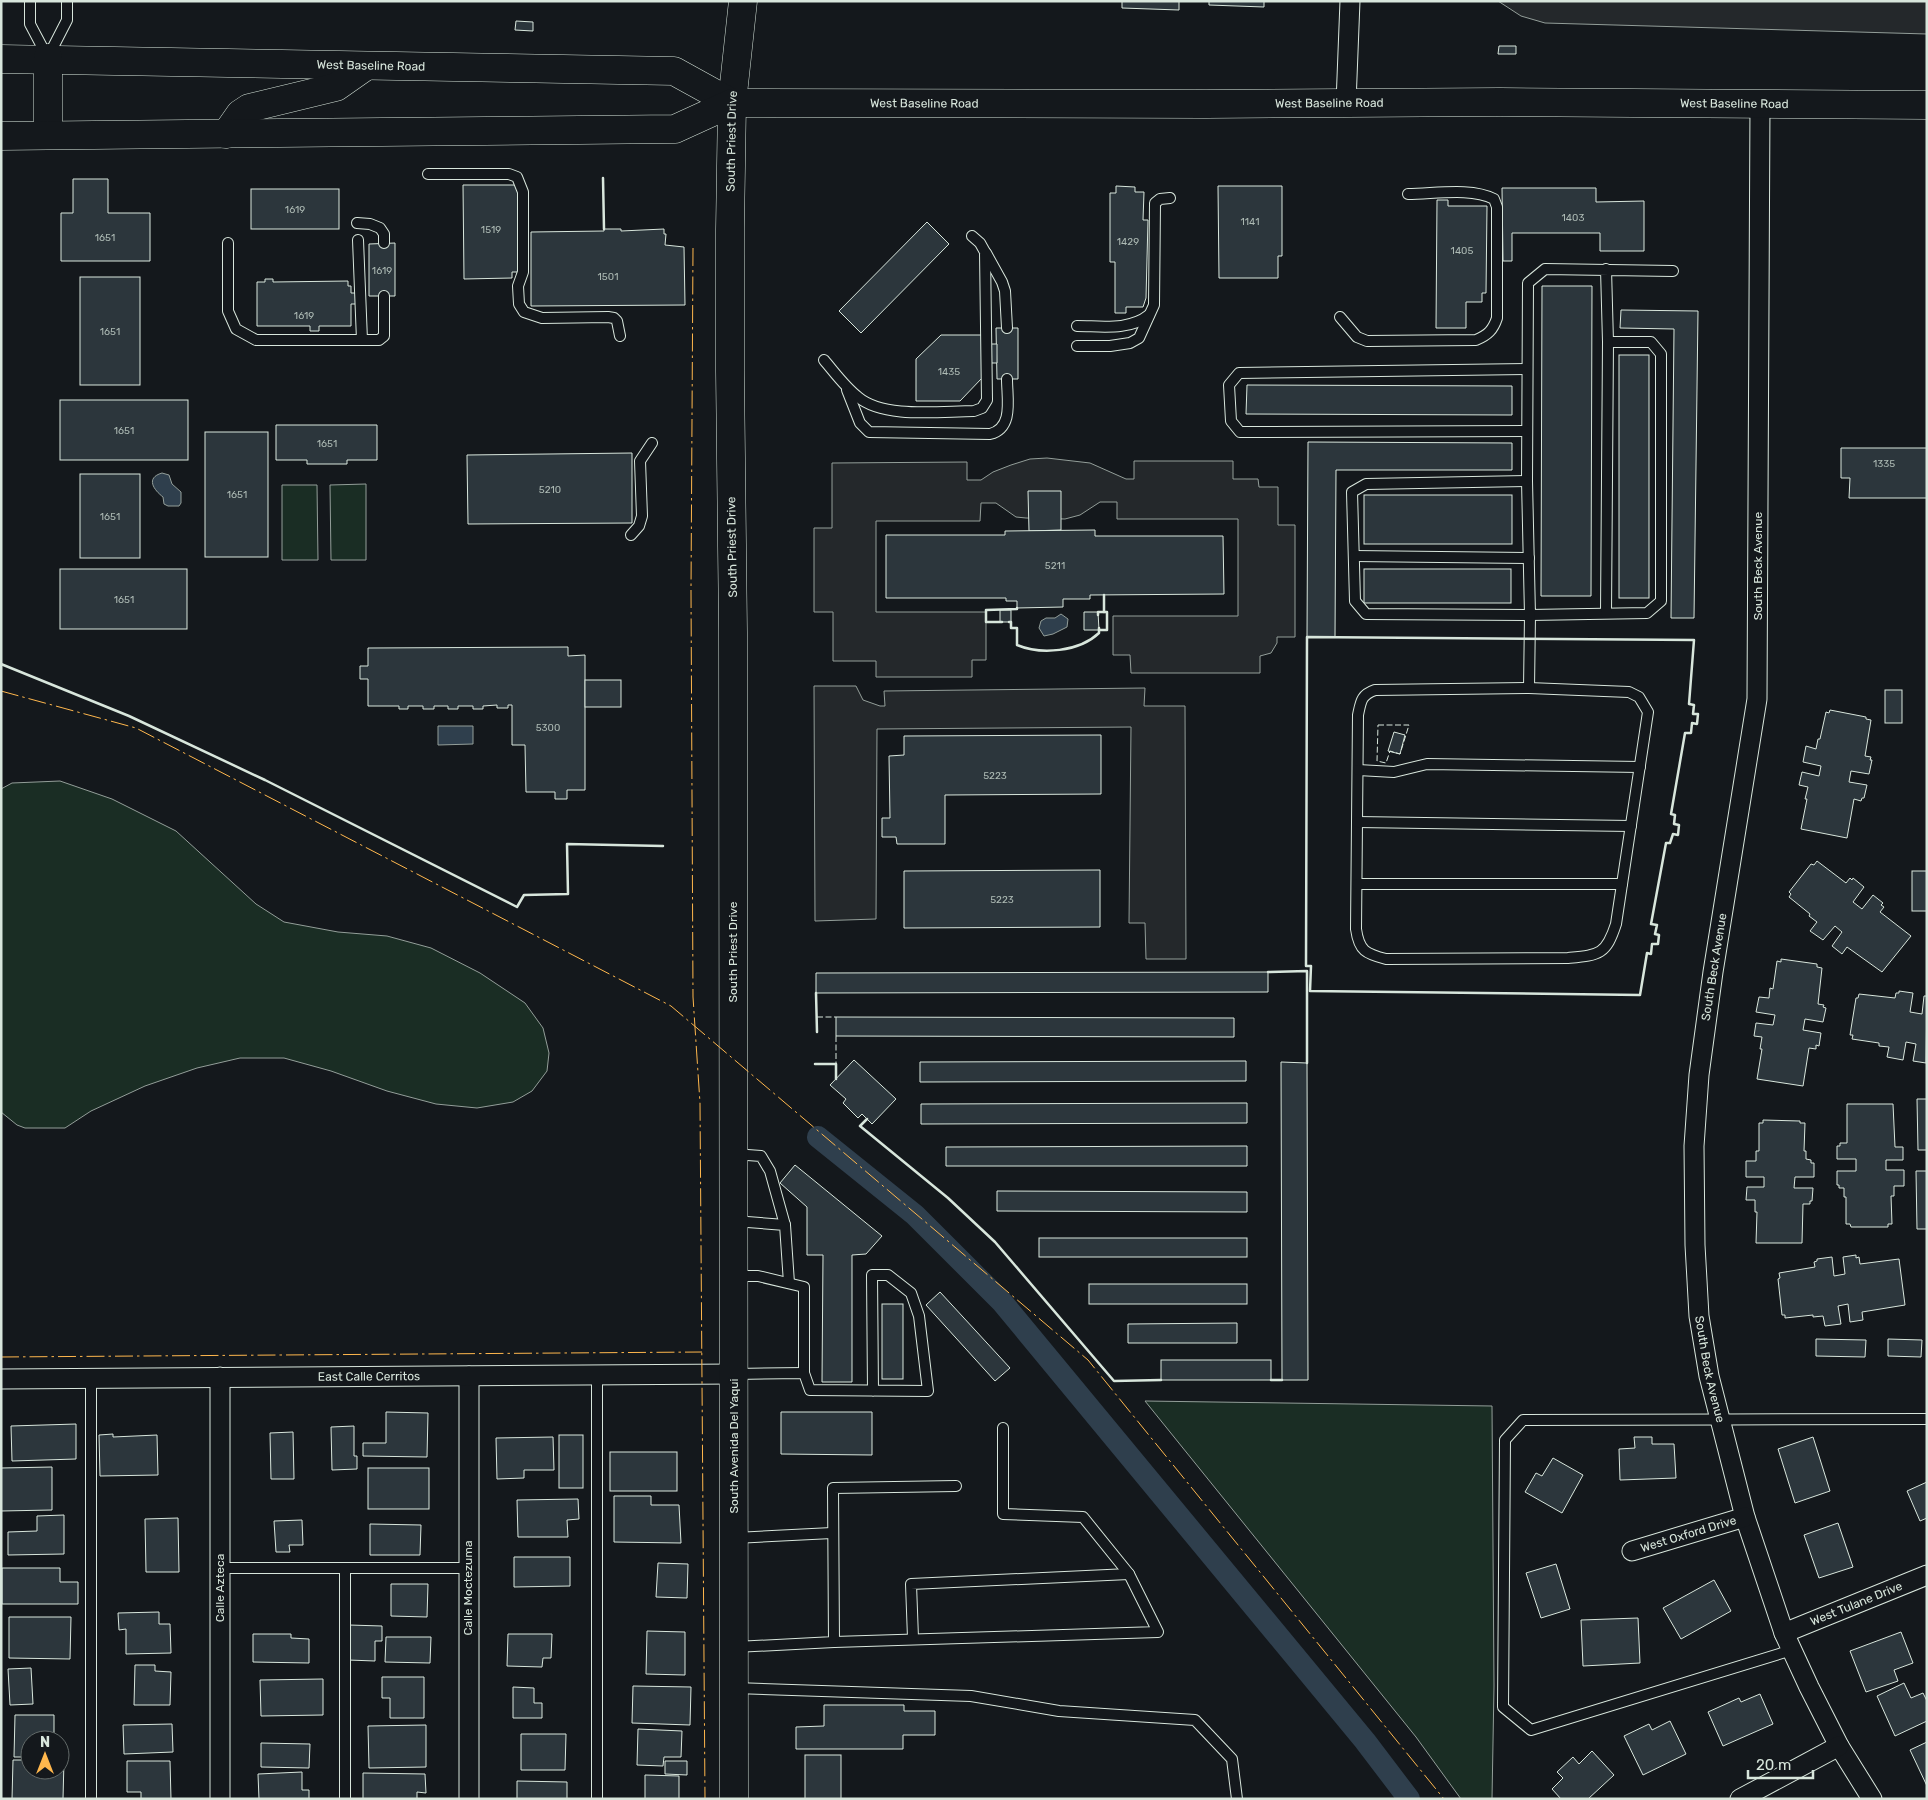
<svg xmlns="http://www.w3.org/2000/svg" width="1928" height="1800" viewBox="0 0 1928 1800" font-family="Rubik,sans-serif">
  <rect width="100%" height="100%" fill="#14181c"/>
  <!-- green -->
  <g fill="#1a2d24" stroke="#939e99">
    <path d="M366 484V560H331L330 485Z"/>
    <path d="M282 485H317L318 560H282Z"/>
    <path d="M60 781 112 799 176 831 256 904 284 922 338 932 387 936 431 948 480 973 525 1003 543 1028 549 1053 547 1071 532 1091 513 1102 477 1108 436 1104 387 1091 331 1071 284 1058H240L197 1068 145 1086 91 1111 65 1128H25L17 1125 1 1112V789L12 783Z"/>
    <path d="M1145 1401 1492 1406 1494 1686 1492 1799H1461L1416 1737Z"/>
  </g>
  <!-- parking -->
  <g fill="#24282b" stroke="#939e99">
    <path d="M1498 1H1927V34L1545 23 1521 16Z"/>
    <path d="M1047 458 1090 463 1126 479H1134V461H1233V479H1258L1259 487H1278V525H1295V637H1277V643L1271 653 1260 656V673H1131L1130 655H1113V616H1238V519H1117V502H1100L1080 515 1065 519 1026 518 1016 517 996 503H981L980 521H876V612H986V660H972V677H876V661H833V612H814V528H832V463L967 462V480H981L993 472 1011 465 1030 459Z"/>
    <path d="M814 686H856L863 700 880 706H885L884 691 1145 688 1144 706H1185L1186 959H1146L1145 923H1129L1131 727 877 729 876 919 815 921Z"/>
  </g>
  <!-- water -->
  <g fill="#2f3f4d" stroke="#939e99">
    <path d="M162 473 169 475 172 484 181 492V503L179 506H168L164 504 163 497C154 490 145 478 162 473Z"/>
    <path d="M1061 614 1068 619 1067 627 1053 634 1044 636 1039 628 1041 621 1046 618H1055Z"/>
    <path d="M438 726H473V744L438 745Z"/>
  </g>
  <g fill="none" stroke-linecap="round" stroke-linejoin="round">
    <!-- canal -->
    <path stroke="#2f3f4d" stroke-width="22" d="M818 1137 915 1215 1002 1302 1365 1741 1409 1799"/>
  </g>
  <!-- building -->
  <g fill="#2c363c" stroke="#d8e6dc">
    <path d="M1122 1H1179V10L1122 8Z"/>
    <path d="M1209 1H1264V7L1209 5Z"/>
    <path d="M516 21 533 22V31L515 30Z"/>
    <path d="M1499 46H1516V54H1498Z"/>
    <path d="M73 179H108V213H150V261H61V213H73Z"/>
    <path d="M463 185H518V272H512V278L464 279Z"/>
    <path d="M1116 186 1135 187V192H1144L1143 220H1148L1146 298 1143 307H1126V313H1115V262H1110V193H1116Z"/>
    <path d="M1218 186H1282V256H1278V278H1219Z"/>
    <path d="M1502 188H1596V202L1644 201V251H1600V233H1512V261H1503Z"/>
    <rect x="251" y="189" width="88" height="40"/>
    <path d="M1437 200H1448V206H1487L1486 293H1482V302H1466V328H1436Z"/>
    <path d="M927 222 949 244 861 333 839 311Z"/>
    <path d="M604 229H621V231L664 229V234H666L665 245 684 247 685 305 531 306V232L604 231Z"/>
    <path d="M395 243V296H369V244Z"/>
    <rect x="80" y="277" width="60" height="108"/>
    <path d="M265 279H273V282L348 281V286H351V293H356V304H351V326H319V331H310V326H257V282H265Z"/>
    <path d="M1542 286H1592L1591 596H1541Z"/>
    <path d="M1621 310 1698 311 1694 618H1671L1674 329 1620 328Z"/>
    <path d="M996 328H1018V379H997Z"/>
    <path d="M941 335H982V344H997V363H982V378L960 401H916V359Z"/>
    <rect x="1619" y="355" width="30" height="243"/>
    <path d="M1247 385 1512 386V415L1246 414Z"/>
    <rect x="60" y="400" width="128" height="60"/>
    <path d="M276 425H377V460H347V464H307V460H276Z"/>
    <rect x="205" y="432" width="63" height="125"/>
    <path d="M1308 442 1512 443V470H1336L1335 637H1307Z"/>
    <path d="M1841 448H1927V498H1849L1850 478H1841Z"/>
    <path d="M632 453V523L468 524 467 455Z"/>
    <rect x="80" y="474" width="60" height="84"/>
    <path d="M1028 491H1061V530L1029 531Z"/>
    <rect x="1364" y="495" width="148" height="49"/>
    <path d="M1095 530V536H1223L1224 594 1090 595V599H1063V607L1017 608V601H1006V598H886V535H1005V531Z"/>
    <rect x="60" y="569" width="127" height="60"/>
    <rect x="1364" y="569" width="147" height="34"/>
    <rect x="1000" y="610" width="11" height="12"/>
    <path d="M1084 612H1098L1099 630H1084Z"/>
    <path d="M568 647V656L585 655V790H567V799H555V792H526L525 745H512V705H508V708H497V705L483 706V709H473V706H458V709H448V706H434V709H423V706H408V709H399V706H368V679H360V666H368V648Z"/>
    <rect x="585" y="680" width="36" height="27"/>
    <rect x="1885" y="690" width="17" height="33"/>
    <path d="M1830 710 1866 717V719L1871 720 1865 756 1871 757 1870 760H1872L1869 774 1851 771 1849 782 1867 785 1864 798H1862L1861 801 1854 799 1847 838 1801 829 1807 799H1805L1808 787 1799 785 1802 772 1819 776 1821 766 1803 762 1806 746 1816 749 1818 739H1820L1826 712 1829 713Z"/>
    <path d="M1394 732 1405 735 1400 754 1388 751Z"/>
    <path d="M1101 735V794L945 795V844H897L896 837H882V818H890L889 756 904 755V736Z"/>
    <path d="M1817 861 1846 883 1850 878 1852 880 1853 878 1864 887 1853 902 1862 909 1873 895 1883 903 1881 905 1884 907 1880 912 1911 936 1882 972 1847 947 1842 954 1832 946 1842 932 1835 926 1823 940 1810 931 1817 922 1809 916 1810 914 1789 897 1791 894 1789 892 1811 864 1814 865Z"/>
    <path d="M1100 870V927L904 928V871Z"/>
    <rect x="1912" y="871" width="15" height="40"/>
    <path d="M1781 959 1817 964V967L1822 968 1818 1004 1824 1005 1823 1007 1826 1008 1823 1022 1805 1019 1803 1030 1821 1033 1819 1046 1816 1045V1049L1809 1048 1803 1086 1757 1079 1762 1049H1760L1762 1037 1754 1036 1756 1023 1773 1025 1775 1015 1756 1012 1759 997 1769 998 1770 988 1773 989 1777 961 1781 962Z"/>
    <path d="M1268 972V992L816 993V973Z"/>
    <path d="M1899 991 1913 993 1910 1012 1922 1014 1924 996H1927L1926 1063 1913 1061 1916 1044 1906 1042 1903 1060 1887 1057 1889 1047 1879 1046V1043L1852 1039 1853 1035H1850L1856 998H1858L1859 994 1895 998 1896 993H1899Z"/>
    <path d="M836 1017 1234 1018V1037L836 1036Z"/>
    <path d="M854 1060 896 1099 872 1124 862 1114 858 1118 843 1103 846 1099 830 1085Z"/>
    <path d="M1246 1061V1081L920 1082V1062Z"/>
    <path d="M1281 1062 1307 1063 1308 1380H1282Z"/>
    <path d="M1917 1099H1927V1150H1918Z"/>
    <path d="M1247 1103V1123L921 1124V1104Z"/>
    <path d="M1847 1104H1893L1895 1147H1903V1160H1886V1170H1904V1186H1894V1196H1891L1892 1224H1888V1227H1851L1850 1224H1846V1197H1844V1188H1839V1185H1837V1171H1856V1159H1837V1146H1840V1143H1847Z"/>
    <path d="M1763 1120 1800 1121V1123H1805L1804 1151H1806V1159L1811 1160V1163H1814V1177H1795L1794 1188H1813L1812 1201H1810V1204H1803L1802 1243H1756L1757 1212H1755V1200H1746L1747 1187H1764V1177H1746V1161H1756V1151H1759V1123H1763Z"/>
    <path d="M1247 1146V1166H946V1147Z"/>
    <path d="M795 1165 882 1236 866 1254 852 1255V1382H822L823 1255H807V1207L780 1183Z"/>
    <path d="M1916 1171H1927V1229H1917Z"/>
    <path d="M997 1191 1247 1192V1212L997 1211Z"/>
    <rect x="1039" y="1238" width="208" height="19"/>
    <path d="M1856 1255V1258L1859 1257 1860 1264 1899 1259 1905 1305 1862 1312 1863 1320 1850 1322 1848 1304 1838 1306 1841 1324 1825 1326 1823 1316 1813 1317V1315L1785 1318V1315H1782L1778 1279 1780 1278 1779 1273 1815 1267 1814 1262 1817 1261V1259L1832 1257 1834 1276 1845 1274 1843 1257Z"/>
    <rect x="1089" y="1284" width="158" height="20"/>
    <path d="M940 1292 1010 1368 995 1381 926 1305Z"/>
    <rect x="882" y="1304" width="21" height="75"/>
    <path d="M1237 1323V1343H1128V1324Z"/>
    <path d="M1816 1339 1866 1340 1865 1357 1816 1356Z"/>
    <path d="M1888 1339 1922 1340 1921 1357 1888 1356Z"/>
    <rect x="1161" y="1360" width="110" height="20"/>
    <path d="M386 1412 428 1413 427 1457 363 1456V1443H386Z"/>
    <path d="M781 1412H872V1455L781 1454Z"/>
    <path d="M76 1424V1459L12 1461 11 1426Z"/>
    <path d="M354 1426V1456H357V1469L332 1470 331 1427Z"/>
    <path d="M293 1432 294 1479H271L270 1433Z"/>
    <path d="M113 1434V1437L157 1435 158 1475 100 1476 99 1435Z"/>
    <rect x="559" y="1435" width="24" height="53"/>
    <path d="M553 1437 554 1470H524V1478L497 1479 496 1438Z"/>
    <path d="M1634 1437H1652V1444H1674L1676 1478 1620 1480 1619 1449 1635 1448Z"/>
    <path d="M1813 1437 1830 1491 1795 1503 1778 1449Z"/>
    <rect x="610" y="1452" width="67" height="39"/>
    <path d="M1553 1458 1583 1475 1562 1513 1525 1492 1536 1473 1542 1476Z"/>
    <path d="M52 1467V1510L1 1511V1468Z"/>
    <rect x="368" y="1468" width="61" height="41"/>
    <path d="M1927 1482V1518L1920 1521 1907 1491Z"/>
    <path d="M614 1496H651V1505H679L681 1543 614 1542Z"/>
    <path d="M578 1499 579 1519 567 1520 568 1537H518L517 1500Z"/>
    <path d="M64 1515V1554L8 1555V1532L37 1531V1516Z"/>
    <path d="M178 1518 179 1572H146L145 1519Z"/>
    <path d="M302 1520 303 1545H289L290 1552H276L274 1521Z"/>
    <path d="M1838 1523 1853 1567 1819 1578 1804 1535Z"/>
    <path d="M370 1524 421 1525 420 1555H370Z"/>
    <path d="M514 1557H570V1586L514 1587Z"/>
    <path d="M658 1563 688 1564 687 1598 656 1597Z"/>
    <path d="M1556 1564 1570 1609 1541 1618 1526 1573Z"/>
    <path d="M2 1568H60V1582H78V1604H2Z"/>
    <path d="M1714 1580 1731 1611 1681 1639 1663 1608Z"/>
    <path d="M391 1584H428L427 1617 391 1616Z"/>
    <path d="M159 1612V1624H170L171 1653 126 1654V1629L119 1630 118 1613Z"/>
    <path d="M9 1617H71L70 1659 9 1658Z"/>
    <path d="M1638 1618 1640 1663 1583 1666 1581 1620Z"/>
    <path d="M349 1625 382 1626V1641H375V1661L348 1660Z"/>
    <path d="M647 1631 685 1632V1675L646 1674Z"/>
    <path d="M1901 1632 1913 1663 1894 1670 1898 1681 1866 1692 1850 1651Z"/>
    <path d="M253 1634H291V1638L309 1639V1663L253 1662Z"/>
    <path d="M508 1634H552L551 1658H543L542 1667 507 1666Z"/>
    <path d="M386 1637H431L430 1663 385 1662Z"/>
    <path d="M135 1665H155V1671L171 1672 170 1705H134Z"/>
    <path d="M31 1668 33 1704 10 1705 8 1669Z"/>
    <path d="M382 1677H424V1718H390V1698H382Z"/>
    <path d="M323 1679V1715L261 1716 260 1680Z"/>
    <path d="M1904 1683 1911 1698 1923 1693 1927 1701V1721L1895 1736 1877 1696Z"/>
    <path d="M633 1686 691 1687 690 1725 632 1723Z"/>
    <path d="M513 1687 534 1688V1703H542V1718H513Z"/>
    <path d="M1760 1694 1773 1724 1723 1746 1708 1712 1739 1698 1741 1702Z"/>
    <path d="M824 1705H904V1711H935V1735H903V1749H796V1727L824 1726Z"/>
    <path d="M15 1715H54V1740H30V1757H14Z"/>
    <path d="M1670 1721 1686 1754 1643 1775 1624 1736 1649 1724 1652 1730Z"/>
    <path d="M172 1724 173 1752 124 1754 123 1725Z"/>
    <path d="M426 1725V1767L369 1768 368 1726Z"/>
    <path d="M638 1729 682 1731 681 1757H664L663 1766 637 1765Z"/>
    <path d="M521 1734H566L565 1770H521Z"/>
    <path d="M1927 1742V1786L1910 1750Z"/>
    <path d="M261 1743 310 1744 309 1768 261 1767Z"/>
    <path d="M1592 1751 1614 1775 1588 1799H1561L1552 1789 1563 1778 1557 1772 1573 1757 1579 1764Z"/>
    <rect x="805" y="1755" width="36" height="44"/>
    <path d="M13 1760H30V1770H60V1760H64L63 1799H12Z"/>
    <path d="M127 1761H170L171 1799H141V1792H127Z"/>
    <path d="M665 1761H687V1775L665 1774Z"/>
    <path d="M302 1772V1790H309V1799H259L258 1774Z"/>
    <path d="M363 1773 425 1774 426 1793 417 1792V1799H363Z"/>
    <path d="M645 1775 679 1776V1799H645Z"/>
    <path d="M517 1781 567 1782V1799H517Z"/>
  </g>
  <g fill="none" stroke-linecap="round" stroke-linejoin="round">
    <!-- lane casing -->
    <g stroke="#d8e6dc" stroke-width="12">
      <g id="lane">
        <path d="M30 1V24L48 58"/>
        <path d="M48 57 67 20V1"/>
        <path d="M428 174H509L517 177 523 192V272L518 286 519 304 524 312 542 318 608 317 614 318 617 321 620 336"/>
        <path d="M357 223 370 224 380 228 384 234V243"/>
        <path d="M228 243V311L236 329 256 340H362L358 240"/>
        <path d="M986 253 1002 282 1005 291 1007 328"/>
        <path d="M1606 269 1608 342H1651L1661 354V601L1647 613 1530 615 1527 481 1528 283 1545 269 1673 271"/>
        <path d="M1340 317 1357 337 1367 341 1476 340C1488 335 1493 330 1497 318V207L1494 199C1471 187 1434 194 1408 194"/>
        <path d="M1077 326C1101 326 1129 331 1149 315"/>
        <path d="M362 340H379L384 336V296"/>
        <path d="M1077 346H1110L1130 343 1139 338 1154 305 1155 203 1160 199 1170 198"/>
        <path d="M824 360C835 373 845 387 858 397 884 419 941 411 974 411L982 408 987 400 985 252 980 243 972 236"/>
        <path d="M847 390 860 423 869 432 990 434C1014 428 1007 399 1007 379"/>
        <path d="M1527 431 1240 432 1231 421 1229 385 1239 373 1527 369"/>
        <path d="M1527 481 1366 484 1352 492 1355 601 1366 614 1530 615 1529 688"/>
        <path d="M631 535 639 526 642 516 640 461 652 443"/>
        <path d="M1354 556 1529 558"/>
        <path d="M1606 613 1608 342"/>
        <path d="M1529 688 1629 692 1639 697 1648 712 1616 924C1606 955 1599 955 1568 958L1386 959C1366 954 1359 951 1356 929L1358 715C1361 701 1361 695 1375 690Z"/>
        <path d="M1358 770 1394 772 1427 764 1640 767"/>
        <path d="M1357 822 1631 826"/>
        <path d="M1357 884H1622"/>
        <path d="M734 1154 761 1156 770 1171 785 1225"/>
        <path d="M734 1221 785 1225 789 1283"/>
        <path d="M735 1276H758L804 1287V1373"/>
        <path d="M736 1374 804 1373 810 1390 928 1391 919 1316 911 1293 888 1275H872L873 1391"/>
        <path d="M597 1375V1799"/>
        <path d="M91 1378V1799"/>
        <path d="M735 1538 832 1533"/>
        <path d="M220 1568H468"/>
        <path d="M913 1638 911 1584 1129 1574"/>
        <path d="M834 1642 1158 1632 1129 1574 1083 1517 1003 1514V1428"/>
        <path d="M735 1647 834 1642 833 1488 956 1486"/>
        <path d="M1792 1650 1531 1730 1503 1707 1505 1440 1523 1420C1658 1420 1792 1419 1927 1419"/>
        <path d="M735 1688 971 1696 1059 1711 1195 1720 1232 1759 1237 1799"/>
        <path d="M345 1799V1569"/>
      </g>
    </g>
    <!-- street casing -->
    <g stroke="#d8e6dc" stroke-width="21">
      <g id="street">
        <path d="M1346 103 1350 1"/>
        <path id="s1" d="M1760 104 1757 699 1713 972 1699 1075 1694 1146 1695 1245 1699 1316 1709 1376 1745 1517 1784 1633 1809 1687 1839 1746 1872 1799"/>
        <path d="M469 1376V1799"/>
        <path d="M220 1377V1799"/>
        <path id="s2" d="M1 1379 735 1374"/>
        <path id="s3" d="M1632 1551 1745 1517"/>
        <path id="s4" d="M1784 1633 1927 1575"/>
        <path d="M1740 1799 1839 1746"/>
      </g>
    </g>
    <!-- secondary casing -->
    <g stroke="#d8e6dc" stroke-width="29">
      <g id="secondary">
        <path id="s5" d="M734 1799 733 632 730 371V229L732 103 743 1"/>
      </g>
    </g>
    <!-- primary casing -->
    <g stroke="#d8e6dc" stroke-width="29">
      <g id="primary">
        <path id="s6" d="M1 59 674 71 732 103"/>
        <path d="M226 134 240 114 249 108 336 87 366 66"/>
        <path d="M48 135V58"/>
        <path id="s7" d="M1 136 675 129 732 103 1206 104 1500 102 1927 105"/>
      </g>
    </g>
    <!-- lane -->
    <use href="#lane" stroke="#14181c" stroke-width="10"/>
    <!-- street -->
    <use href="#street" stroke="#14181c" stroke-width="19"/>
    <!-- secondary -->
    <use href="#secondary" stroke="#14181c" stroke-width="28"/>
    <!-- primary -->
    <use href="#primary" stroke="#14181c" stroke-width="28"/>
    <!-- fence -->
    <g stroke="#d8e6dc" stroke-width="1" stroke-dasharray="6 2.5" stroke-linecap="butt">
      <path d="M1378 725H1409L1400 754 1390 751 1386 763 1377 761Z"/>
      <path d="M817 1017H836"/>
      <path d="M836 1036V1064"/>
    </g>
    <!-- wall -->
    <g stroke="#d8e6dc" stroke-width="2.5">
      <path d="M603 178 604 229"/>
      <path d="M1098 615V612H1104V595"/>
      <path d="M1002 622H986V610L1017 609V608"/>
      <path d="M1009 622H1011V628H1017V645C1041 655 1079 652 1099 633V628"/>
      <path d="M1099 630H1107V612H1104"/>
      <path d="M1307 637 1694 640 1689 704 1694 705 1693 714H1698L1697 724 1692 723 1691 733H1685L1671 814 1675 815 1674 824 1679 825 1678 835 1673 834 1670 843H1666L1651 924 1657 925 1655 934 1659 935 1658 944H1652L1651 954 1647 953 1640 995 1310 991 1311 966H1306Z"/>
      <path d="M1 664 129 716 265 780 517 907 524 895 568 894 567 844 663 846"/>
      <path d="M1268 972 1307 971V1063"/>
      <path d="M816 993 817 1032"/>
      <path d="M815 1064H836V1079"/>
      <path d="M867 1119 860 1126 948 1198 995 1242 1114 1381 1161 1380"/>
      <path d="M1271 1380H1282"/>
    </g>
    <!-- power -->
    <g stroke="#ffb74d" stroke-width="1" stroke-dasharray="18 4 2.5 4" stroke-linecap="butt">
      <path d="M693 248 691 591 693 997 700 1103 705 1799"/>
      <path d="M1 691 136 728 671 1006 1088 1360 1444 1799"/>
      <path d="M1 1357 702 1352"/>
    </g>
  </g>
  <g text-anchor="middle" stroke-width="4" stroke-linejoin="round" paint-order="stroke">
    <!-- number labels -->
    <g font-size="10" fill="#adbab4">
      <text x="295" y="213">1619</text>
      <text x="1573" y="221">1403</text>
      <text x="1250" y="225">1141</text>
      <text x="491" y="233">1519</text>
      <text x="105" y="241">1651</text>
      <text x="1128" y="245">1429</text>
      <text x="1462" y="254">1405</text>
      <text x="382" y="274">1619</text>
      <text x="608" y="280">1501</text>
      <text x="304" y="319">1619</text>
      <text x="110" y="335">1651</text>
      <text x="949" y="375">1435</text>
      <text x="124" y="434">1651</text>
      <text x="327" y="447">1651</text>
      <text x="1884" y="467">1335</text>
      <text x="550" y="493">5210</text>
      <text x="237" y="498">1651</text>
      <text x="110" y="520">1651</text>
      <text x="1055" y="569">5211</text>
      <text x="124" y="603">1651</text>
      <text x="548" y="731">5300</text>
      <text x="995" y="779">5223</text>
      <text x="1002" y="903">5223</text>
    </g>
    <!-- street labels -->
    <g font-size="12" fill="#d8e6dc" stroke="#14181c">
      <text dy="4" stroke="none"><textPath href="#s6" startOffset="370">West Baseline Road</textPath></text>
      <text dy="4" stroke="none"><textPath href="#s7" startOffset="929">West Baseline Road</textPath></text>
      <text dy="4" stroke="none"><textPath href="#s7" startOffset="1334">West Baseline Road</textPath></text>
      <text dy="4" stroke="none"><textPath href="#s7" startOffset="1739">West Baseline Road</textPath></text>
      <text dy="4" stroke="none"><textPath href="#s5" startOffset="1658">South Priest Drive</textPath></text>
      <text transform="translate(732 547) rotate(-91)" y="4">South Priest Drive</text>
      <text transform="translate(1758 566) rotate(-90)" y="4">South Beck Avenue</text>
      <text transform="translate(733 952) rotate(-90)" y="4">South Priest Drive</text>
      <text transform="translate(1714 967) rotate(-81)" y="4">South Beck Avenue</text>
      <text dy="4" stroke="none"><textPath href="#s1" startOffset="1271">South Beck Avenue</textPath></text>
      <text dy="4" stroke="none"><textPath href="#s2" startOffset="368">East Calle Cerritos</textPath></text>
      <text transform="translate(734 1446) rotate(-90)" y="4">South Avenida Del Yaqui</text>
      <text dy="4" stroke="none"><textPath href="#s3" startOffset="59">West Oxford Drive</textPath></text>
      <text transform="translate(220 1588) rotate(-90)" y="4">Calle Azteca</text>
      <text transform="translate(468 1588) rotate(-90)" y="4">Calle Moctezuma</text>
      <text dy="4" stroke="none"><textPath href="#s4" startOffset="78">West Tulane Drive</textPath></text>
    </g>
  </g>
  <!-- border -->
  <rect width="1928" height="1800" fill="none" stroke="#d8e6dc" stroke-width="5"/>
  <!-- north arrow -->
  <g transform="translate(45 1755)"><circle r="24" fill="#14181c" stroke="#626a69"/>
  <path d="M0-4L9 19L0 12L-9 19Z" fill="#ffb74d"/>
  <text y="-8" font-size="14" font-weight="bold" text-anchor="middle" fill="#d8e6dc">N</text>
  </g>
  <!-- scale -->
  <path d="M1748 1770v8h65v-8" fill="none" stroke="#d8e6dc" stroke-width="2.5"/>
  <text x="1756" y="1770" font-size="15" fill="#d8e6dc" stroke="#14181c" stroke-width="4" paint-order="stroke">20 m</text>
</svg>
